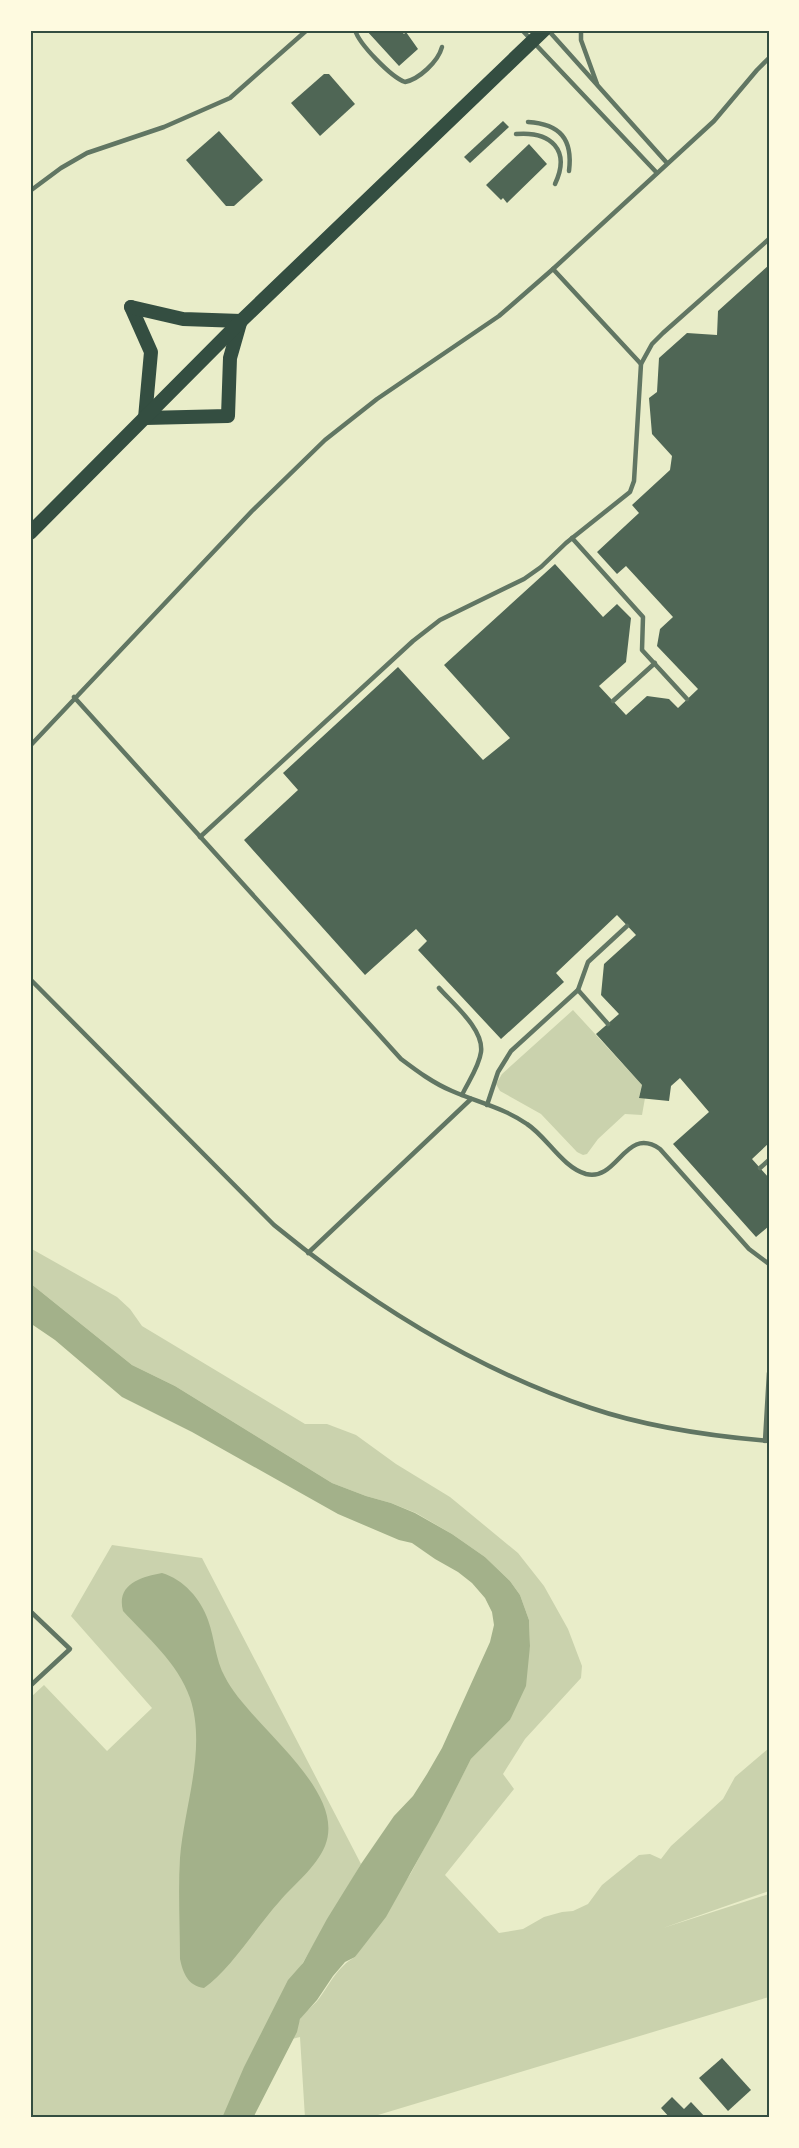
<svg xmlns="http://www.w3.org/2000/svg" width="799" height="2148" viewBox="0 0 799 2148" font-family="'DM Sans',sans-serif">
  <rect width="100%" height="100%" fill="#e9edc9"/>
  <!-- green -->
  <g fill="#cad2ad">
    <path d="M573 1010 642 1085 639 1097 645 1098 642 1115 625 1114 598 1139 587 1154 583 1155 577 1152 541 1114 500 1091 496 1084 502 1074Z"/>
    <path d="M30 1248 117 1297 130 1309 142 1326 305 1424H327L356 1435 396 1464 450 1497 518 1553 544 1586 568 1629 582 1666 581 1678 525 1739 503 1774 514 1789 445 1875 499 1933 523 1929 544 1917 562 1912 573 1911 588 1904 602 1885 639 1855 650 1854 661 1859 671 1846 723 1799 735 1777 769 1748V1891L663 1928 769 1894V1997L368 2118H305L300 2037 292 2039C297 2032 297 2024 301 2017 306 2010 313 2006 318 2000 330 1984 337 1967 355 1957L411 1873 471 1759 510 1720 530 1646 529 1620 520 1595 510 1581 485 1557 452 1534 416 1513 391 1503 366 1496 332 1483 175 1386 132 1365 30 1283Z"/>
    <path d="M112 1545 202 1558 361 1864 261 2034 237 2118H30V1698L44 1685 107 1751 152 1708 71 1616Z"/>
  </g>
  <!-- water -->
  <g fill="#a3b18a">
    <path d="M30 1283 132 1365 175 1386 332 1483 366 1496 391 1503 415 1513 452 1534 485 1557 510 1581 520 1595 529 1620 530 1646 526 1686 510 1720 471 1759 439 1822 386 1917 355 1957 345 1962 333 1976 317 2000 300 2019 297 2032 253 2118H222L244 2067 288 1980 303 1963 327 1919 361 1864 394 1816 413 1796 427 1774 442 1748 490 1642 494 1625 492 1612 485 1598 472 1583 458 1572 435 1559 412 1543 399 1540 338 1514 192 1432 122 1397 55 1340 30 1323Z"/>
    <path d="M162 1573C183 1579 201 1599 208 1620 215 1639 215 1659 225 1677 248 1724 348 1789 325 1846 315 1869 295 1883 279 1902 257 1926 230 1970 204 1988 188 1986 183 1973 180 1959 180 1925 178 1891 180 1858 184 1806 207 1749 190 1698 178 1663 147 1637 123 1611 116 1584 141 1577 162 1573Z"/>
  </g>
  <!-- building -->
  <g fill="#4f6655">
    <path d="M366 30H400L404 34 406 32 418 49 399 66Z"/>
    <path d="M324 74H329L355 104 320 136 291 103Z"/>
    <path d="M503 121 509 127 470 163 464 157Z"/>
    <path d="M219 131 263 180 234 206H226L186 160Z"/>
    <path d="M529 144 547 164 507 203 503 198 501 200 486 185Z"/>
    <path d="M769 265V1143L752 1159 769 1178V1226L756 1237 673 1144 709 1112 680 1078 671 1086 669 1101 639 1098 642 1085 596 1034 619 1014 601 995 604 964 636 935 617 915 556 973 564 982 501 1039 418 950 427 941 416 929 365 975 244 840 298 790 283 773 398 667 483 760 510 738 444 665 555 564 603 617 617 604 631 618 626 662 599 686 626 715 647 696 669 699 678 708 698 689 657 646 660 629 673 617 626 566 617 574 597 552 639 513 632 505 670 470 672 456 652 434 649 398 657 392 659 358 687 333 717 335 718 311Z"/>
    <path d="M722 2058 751 2090 728 2111 699 2078Z"/>
    <path d="M672 2097 684 2109 691 2102 706 2118H680L678 2115 675 2118H670L661 2108Z"/>
  </g>
  <g fill="none" stroke-linecap="round" stroke-linejoin="round">
    <!-- service -->
    <g stroke="#617663" stroke-width="4.5">
      <path d="M355 30C359 44 391 77 405 82 419 79 438 62 442 47"/>
      <path d="M522 30 657 173"/>
      <path d="M548 30 667 163"/>
      <path d="M581 30V40L597 84"/>
      <path d="M528 122C560 124 573 139 569 171"/>
      <path d="M516 134C551 131 571 150 555 184"/>
      <path d="M30 191 61 168 87 153 164 127 230 98 307 30"/>
      <path d="M553 269 641 364"/>
      <path d="M572 538 643 617 642 650 687 699"/>
      <path d="M74 697 401 1059C417 1071 433 1083 452 1091 477 1102 504 1108 527 1124 547 1137 562 1167 586 1174 618 1182 625 1125 660 1149L749 1249 769 1264"/>
      <path d="M613 701 655 663"/>
      <path d="M30 746 252 511 325 440 377 399 499 316 553 269 714 121 757 70 769 58"/>
      <path d="M200 837 413 641 440 620 524 579 541 567 566 543 630 492 634 481 641 364 652 344 663 333 769 239"/>
      <path d="M30 979 274 1225C369 1303 474 1369 591 1408 647 1427 710 1436 769 1441"/>
      <path d="M439 988C453 1004 484 1029 481 1052 479 1067 468 1082 462 1095"/>
      <path d="M578 990 608 1024"/>
      <path d="M487 1105 498 1072 511 1051 578 990 588 962 627 926"/>
      <path d="M760 1168 769 1160"/>
      <path d="M308 1253 471 1099"/>
      <path d="M765 1441 769 1373"/>
      <path d="M30 1611 70 1649 30 1686"/>
    </g>
    <!-- primary -->
    <g stroke="#344e41" stroke-width="14">
      <path d="M131 307 151 352 145 418"/>
      <path d="M131 307 183 319 241 321"/>
      <path d="M145 418 228 416 230 358 240 323"/>
      <path d="M30 533 241 321 544 30"/>
    </g>
  </g>
  <!-- border -->
  <rect width="799" height="2148" fill="none" stroke="#fefae0" stroke-width="63"/>
  <rect x="32" y="32" width="736" height="2084" fill="none" stroke="#344e41" stroke-width="2"/>
</svg>
